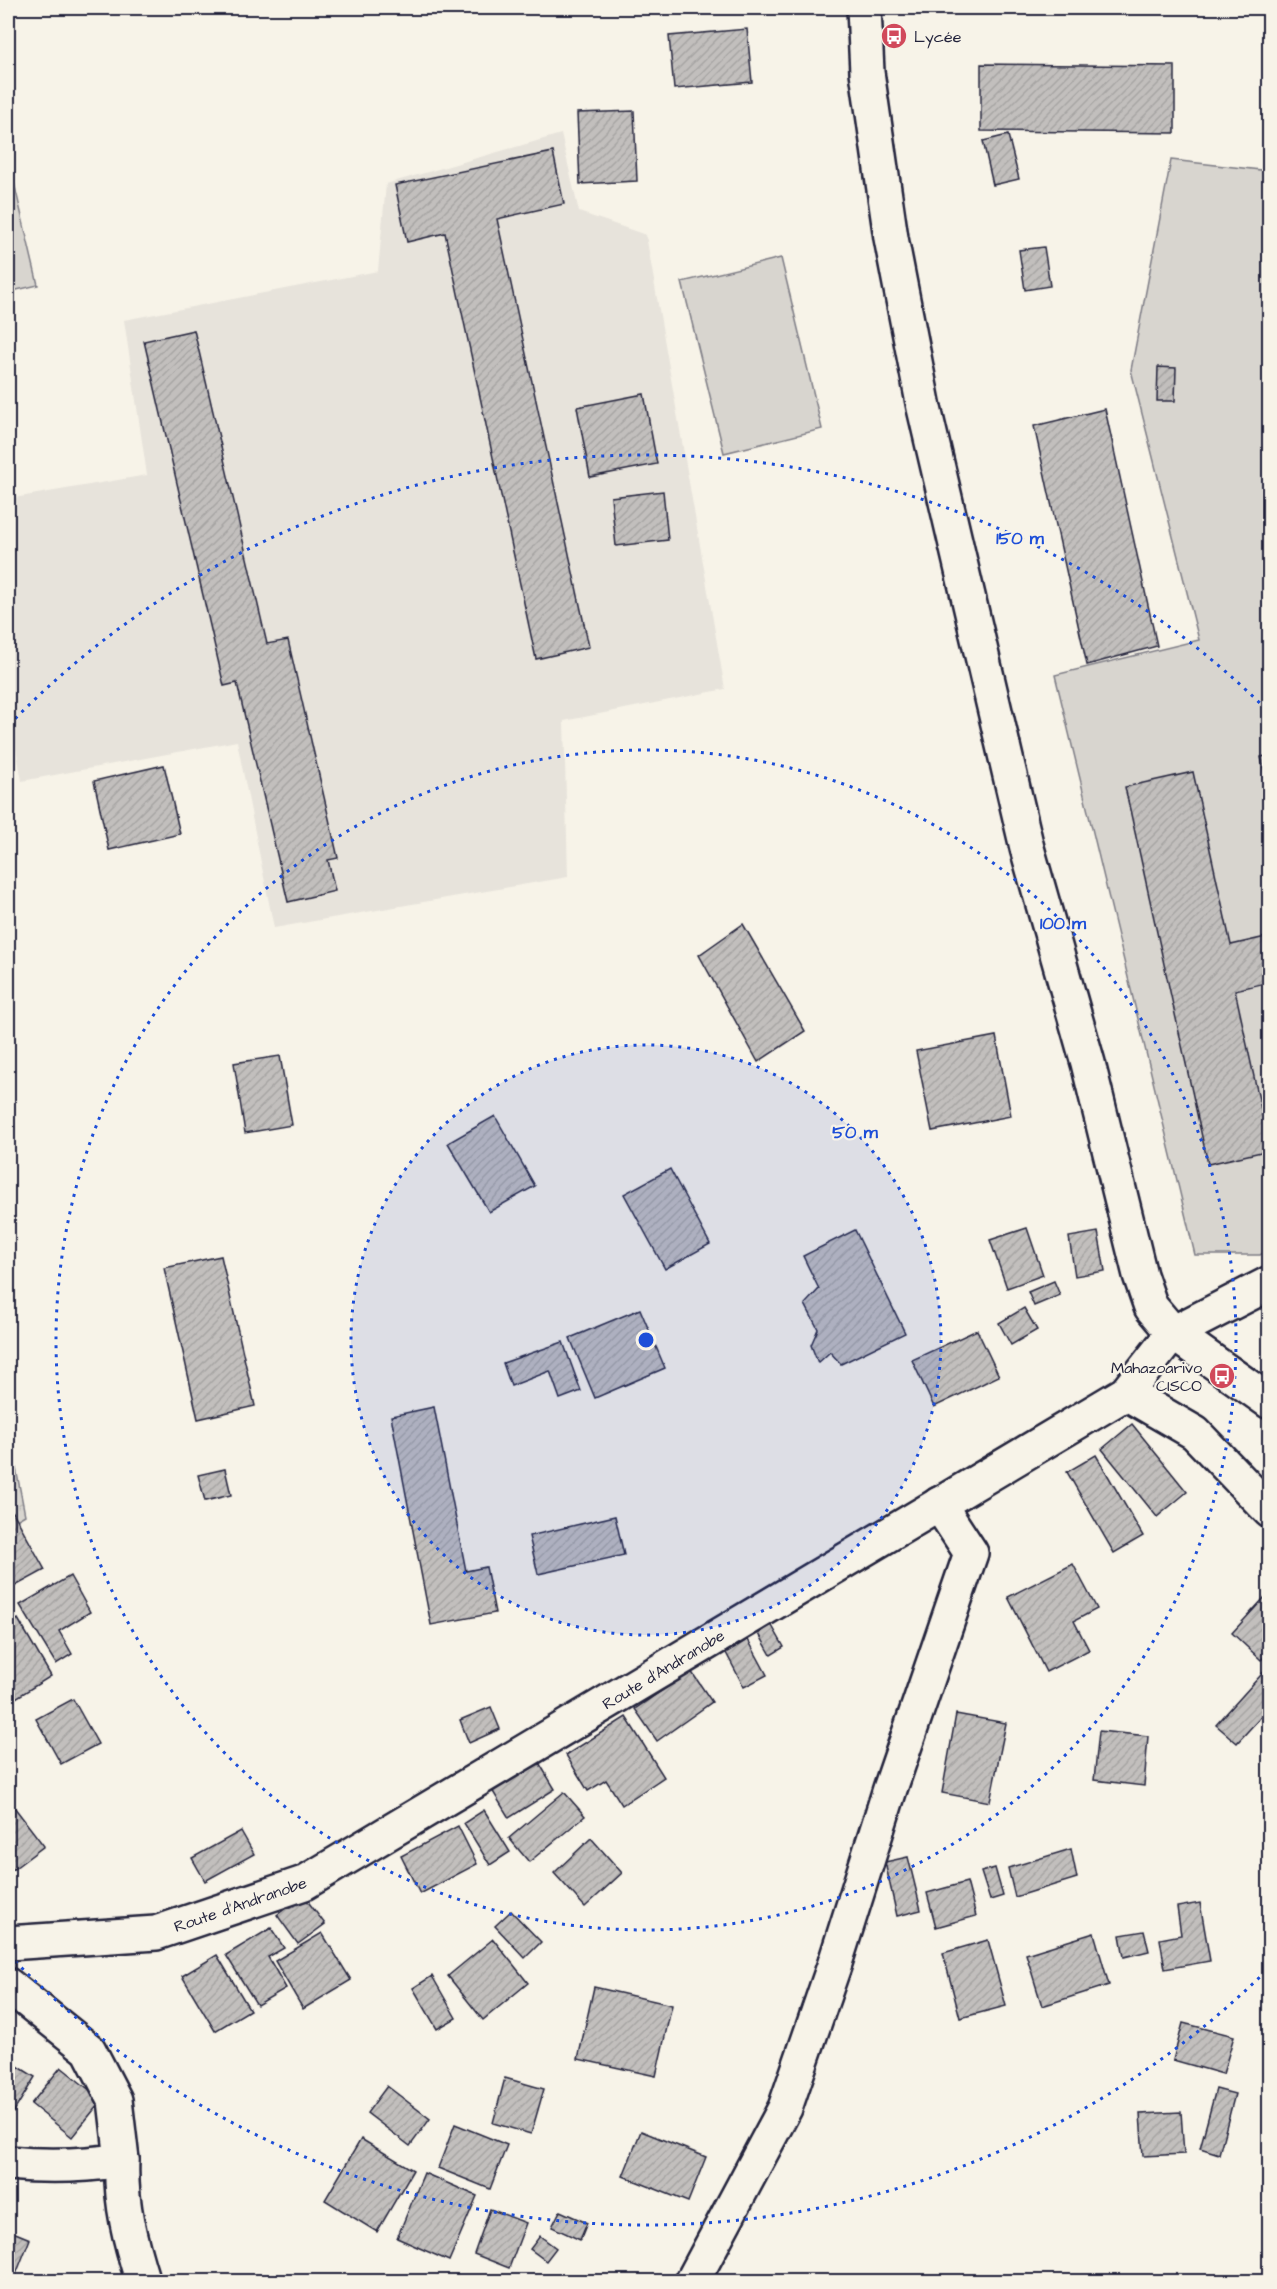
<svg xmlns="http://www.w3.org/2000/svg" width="1277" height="2289" viewBox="0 0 1277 2289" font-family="'Architects Daughter',sans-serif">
  <defs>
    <pattern id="forest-crowns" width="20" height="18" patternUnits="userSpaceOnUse" patternTransform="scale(1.5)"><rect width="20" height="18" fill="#d8d5cf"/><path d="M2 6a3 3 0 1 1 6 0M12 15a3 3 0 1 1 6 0" fill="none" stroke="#b9b7b3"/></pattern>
    <pattern id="building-hatch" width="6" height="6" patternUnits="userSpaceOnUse" patternTransform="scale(1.5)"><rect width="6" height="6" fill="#c2bfbd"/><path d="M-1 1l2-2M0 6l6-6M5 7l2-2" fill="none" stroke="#a6a4a3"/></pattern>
  </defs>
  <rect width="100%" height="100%" fill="#f7f3e8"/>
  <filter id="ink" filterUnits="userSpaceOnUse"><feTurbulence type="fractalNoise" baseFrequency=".0167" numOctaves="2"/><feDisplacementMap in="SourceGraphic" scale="12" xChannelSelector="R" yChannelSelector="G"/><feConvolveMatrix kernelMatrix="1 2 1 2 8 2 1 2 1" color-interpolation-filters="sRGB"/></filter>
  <g filter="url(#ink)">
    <!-- built -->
    <path fill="#e7e3db" d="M561 134 579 212 646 235 725 689 564 721 568 877 274 928 237 741 22 781 8 704V499L147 475 124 320 378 271 386 184Z"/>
    <!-- grass -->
    <g fill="#d8d5cf" stroke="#7d7c85" stroke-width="1.5">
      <path d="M8 157 38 285 8 292Z"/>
      <path d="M1171 160 1269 171 1270 1249 1260 1255H1195L1055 675 1199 640 1131 370Z"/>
      <path d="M781 258 822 429 724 453 682 282Z"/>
    </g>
    <!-- forest -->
    <path fill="url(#forest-crowns)" stroke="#7d7c85" stroke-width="1.5" d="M8 1427 25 1515 8 1525Z"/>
    <!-- building -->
    <g fill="url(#building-hatch)" stroke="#22223b" stroke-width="1.5">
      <path d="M747 29 752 82 674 89 669 36Z"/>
      <path d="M981 64 1175 66V133L981 131Z"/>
      <path d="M634 111 637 181 580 184 577 113Z"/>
      <path d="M1008 135 1019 179 993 185 983 141Z"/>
      <path d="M553 152 564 204 497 219 589 647 536 659 445 233 407 242 395 185Z"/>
      <path d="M1044 247 1050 286 1025 290 1019 250Z"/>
      <path d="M194 330 267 644 288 640 338 858 328 860 335 891 288 902 237 683 224 686 144 341Z"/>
      <path d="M1158 367 1176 368 1175 401H1157Z"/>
      <path d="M644 394 657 464 590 477 577 407Z"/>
      <path d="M1105 409 1157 646 1087 665 1034 426Z"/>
      <path d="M663 491 668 540 616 546 611 497Z"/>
      <path d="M1270 755V797L1261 757Z"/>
      <path d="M164 765 180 834 109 850 94 781Z"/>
      <path d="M1193 772 1231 945 1270 936V982L1235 990 1270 1150 1208 1164 1125 787Z"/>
      <path d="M743 924 805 1031 758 1062 699 955Z"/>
      <path d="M996 1036 1011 1116 932 1131 916 1051Z"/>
      <path d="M280 1056 292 1125 245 1133 234 1063Z"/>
      <path d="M495 1116 535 1186 489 1212 448 1143Z"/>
      <path d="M670 1169 710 1244 665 1269 624 1194Z"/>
      <path d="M1027 1228 1043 1275 1007 1288 990 1240Z"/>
      <path d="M855 1230 905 1333 841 1364 830 1352 818 1363 811 1345 818 1329 805 1304 819 1289 803 1256Z"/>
      <path d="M1098 1232 1105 1271 1075 1276 1069 1237Z"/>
      <path d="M221 1256 255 1406 198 1419 164 1268Z"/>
      <path d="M1054 1281 1060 1295 1034 1306 1028 1292Z"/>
      <path d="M1024 1308 1037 1330 1011 1345 999 1323Z"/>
      <path d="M640 1309 665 1368 595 1398 570 1338Z"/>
      <path d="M977 1330 999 1376 934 1407 912 1360Z"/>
      <path d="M563 1342 581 1391 560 1399 550 1371 511 1386 503 1363Z"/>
      <path d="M434 1407 466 1571 486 1567 495 1613 431 1625 391 1416Z"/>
      <path d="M1132 1424 1187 1492 1157 1517 1102 1449Z"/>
      <path d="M1096 1455 1143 1536 1114 1553 1067 1472Z"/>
      <path d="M225 1469 231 1495 205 1501 198 1475Z"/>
      <path d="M13 1512 45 1570 8 1590V1515Z"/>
      <path d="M615 1516 624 1555 538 1574 529 1536Z"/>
      <path d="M1073 1564 1097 1609 1074 1621 1089 1650 1046 1672 1008 1597Z"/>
      <path d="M70 1576 90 1612 59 1631 72 1654 56 1664 20 1605Z"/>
      <path d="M1265 1597 1270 1601V1651L1261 1660 1232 1633Z"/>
      <path d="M18 1619 51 1676 8 1703V1625Z"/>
      <path d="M771 1624 784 1647 771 1655 758 1632Z"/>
      <path d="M746 1636 767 1675 744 1687 724 1649Z"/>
      <path d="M1270 1665V1707L1237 1743 1216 1725Z"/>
      <path d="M691 1671 712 1702 657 1741 635 1709Z"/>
      <path d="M73 1699 98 1744 61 1764 36 1719Z"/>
      <path d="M491 1707 500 1729 469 1743 460 1720Z"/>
      <path d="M956 1714 1006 1723 990 1802 942 1793Z"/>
      <path d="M626 1717 664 1777 622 1805 606 1780 588 1791 566 1755Z"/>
      <path d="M1099 1731 1148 1736 1144 1786 1094 1780Z"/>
      <path d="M538 1761 555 1789 509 1818 492 1790Z"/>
      <path d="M564 1792 585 1816 529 1862 509 1838Z"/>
      <path d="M8 1799 44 1846 11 1871 8 1866Z"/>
      <path d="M484 1810 510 1852 490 1865 464 1823Z"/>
      <path d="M458 1826 477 1864 420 1894 401 1856Z"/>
      <path d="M241 1831 254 1854 205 1881 192 1858Z"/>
      <path d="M591 1838 622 1873 585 1907 554 1873Z"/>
      <path d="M1071 1849 1077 1878 1015 1897 1008 1868Z"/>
      <path d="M908 1857 921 1910 897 1916 885 1862Z"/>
      <path d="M995 1868 1003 1896 990 1900 981 1872Z"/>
      <path d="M967 1882 976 1916 936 1927 927 1893Z"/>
      <path d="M303 1895 325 1924 298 1944 277 1915Z"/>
      <path d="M1200 1903 1210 1961 1165 1969 1160 1939 1181 1935 1177 1907Z"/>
      <path d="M511 1911 541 1942 525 1958 495 1926Z"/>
      <path d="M271 1928 284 1948 268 1957 286 1988 257 2005 226 1955Z"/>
      <path d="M1144 1931 1149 1951 1124 1957 1120 1935Z"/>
      <path d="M322 1933 351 1980 303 2009 275 1961Z"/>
      <path d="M1094 1933 1109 1985 1042 2006 1026 1954Z"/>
      <path d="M493 1939 528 1983 483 2020 448 1976Z"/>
      <path d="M988 1940 1006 2006 960 2018 943 1953Z"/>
      <path d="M217 1955 250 2010 215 2031 182 1976Z"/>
      <path d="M432 1976 456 2018 437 2029 413 1988Z"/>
      <path d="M594 1987 672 2005 656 2076 578 2059Z"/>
      <path d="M1183 2023 1234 2036 1223 2074 1173 2060Z"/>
      <path d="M8 2060 35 2077 8 2121Z"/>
      <path d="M61 2067 102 2100 72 2137 31 2104Z"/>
      <path d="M505 2078 544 2089 531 2134 493 2123Z"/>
      <path d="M387 2086 430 2119 410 2146 367 2113Z"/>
      <path d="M1216 2089 1235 2094 1219 2154 1200 2148Z"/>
      <path d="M1181 2112 1184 2154 1143 2156 1140 2114Z"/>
      <path d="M455 2124 507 2145 490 2189 438 2168Z"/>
      <path d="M641 2131 706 2157 688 2202 623 2176Z"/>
      <path d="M361 2139 413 2170 377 2232 325 2200Z"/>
      <path d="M424 2173 477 2196 449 2261 397 2238Z"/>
      <path d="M490 2209 526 2223 509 2268 474 2254Z"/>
      <path d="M560 2211 587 2223 580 2240 552 2227Z"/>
      <path d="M8 2230 30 2239 13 2282 8 2281Z"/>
      <path d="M540 2236 556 2248 546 2261 530 2249Z"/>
    </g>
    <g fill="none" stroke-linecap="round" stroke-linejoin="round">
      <!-- street casing -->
      <g stroke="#22223b" stroke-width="38">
        <g id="street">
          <path d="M1126 1393 1195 1433 1270 1511"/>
          <path d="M8 1943 156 1933 304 1883 1126 1393 1173 1333 1270 1283"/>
          <path d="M8 1985 89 2050 115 2100 122 2160C83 2166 47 2167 8 2163"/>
          <path d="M122 2160C120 2203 130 2241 143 2282"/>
          <path d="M692 2282 785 2108 835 1963 890 1789 971 1553 939 1504"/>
        </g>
      </g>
      <!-- secondary casing -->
      <g stroke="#22223b" stroke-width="38">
        <path id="secondary" d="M864 8 867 72 891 238 924 408 1027 848 1088 1063 1140 1275 1151 1307 1173 1333 1270 1402"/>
      </g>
      <!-- street -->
      <use href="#street" stroke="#f7f3e8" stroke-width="33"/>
      <!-- secondary -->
      <use href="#secondary" stroke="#f7f3e8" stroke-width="33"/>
    </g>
  </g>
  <!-- distance rings -->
  <circle cx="646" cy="1340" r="295" fill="#1d4ed8" fill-opacity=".12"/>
  <g fill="none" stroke="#1d4ed8" stroke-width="3" stroke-dasharray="3 6">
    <circle cx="646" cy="1340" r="295"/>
    <circle cx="646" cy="1340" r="590"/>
    <path d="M1266 1971A885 885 0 0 1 9 1955M9 725A885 885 0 0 1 1266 709"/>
  </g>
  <!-- icons -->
  <defs>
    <g id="bus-disc" transform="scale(1.35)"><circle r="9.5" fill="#d1495b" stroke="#f7f3e8"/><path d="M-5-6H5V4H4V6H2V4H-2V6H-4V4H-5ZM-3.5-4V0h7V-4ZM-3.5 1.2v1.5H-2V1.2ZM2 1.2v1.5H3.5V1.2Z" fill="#fff"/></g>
  </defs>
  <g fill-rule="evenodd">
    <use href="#bus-disc" x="894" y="36"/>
    <use href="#bus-disc" x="1222" y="1376"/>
  </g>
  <g text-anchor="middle" stroke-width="4.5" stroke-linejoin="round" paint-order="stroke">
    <!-- poi labels -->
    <g font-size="16" fill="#22223b" stroke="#f7f3e8" text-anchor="start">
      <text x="914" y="42">Lycée</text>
      <text x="1202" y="1373" text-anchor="end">Mahazoarivo<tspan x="1202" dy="18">CISCO</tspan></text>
    </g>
    <!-- street labels -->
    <g font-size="16" fill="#22223b" stroke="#f7f3e8">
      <text transform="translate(663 1669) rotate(-31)" y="6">Route d'Andranobe</text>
      <text transform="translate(240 1904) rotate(-19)" y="6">Route d'Andranobe</text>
    </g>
  </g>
  <circle cx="646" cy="1340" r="9" fill="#1d4ed8" stroke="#f7f3e8" stroke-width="3"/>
  <g font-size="18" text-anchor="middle" font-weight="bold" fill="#1d4ed8" stroke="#f7f3e8" stroke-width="4.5" stroke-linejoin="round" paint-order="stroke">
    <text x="1020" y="544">150 m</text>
    <text x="1063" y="929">100 m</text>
    <text x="855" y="1138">50 m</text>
  </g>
  <!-- margin -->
  <rect width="1277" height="2289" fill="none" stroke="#f7f3e8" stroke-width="30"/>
  <rect x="15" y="15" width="1247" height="2259" fill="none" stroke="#22223b" stroke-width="2" filter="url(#ink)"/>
</svg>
